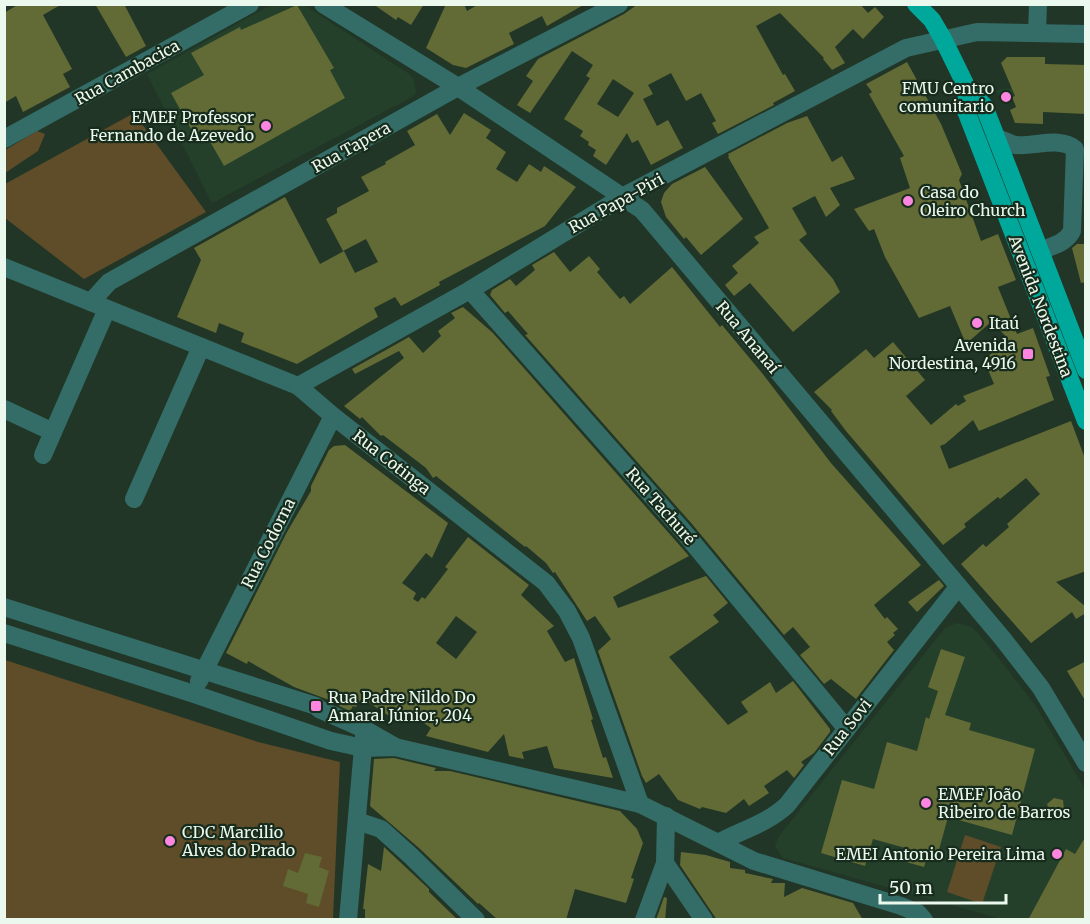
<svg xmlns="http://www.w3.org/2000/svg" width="1090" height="924" viewBox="0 0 1090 924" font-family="Merriweather,serif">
  <rect width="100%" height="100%" fill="#213626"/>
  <!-- built -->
  <g fill="#24402b">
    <path d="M303 4 409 74 414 80 416 93 412 97 212 203 147 74 271 5Z"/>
    <path d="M1023 87 1024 92 1001 102 996 90Z"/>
    <path d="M957 623 971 627 977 632 997 656 1035 705 1085 789V919H1001L783 858 775 846 779 836 945 628Z"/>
  </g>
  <!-- green -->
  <g fill="#5f4c28">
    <path d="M134 113 206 212 84 279 5 218V184Z"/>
    <path d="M37 131 45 134 38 151 5 173V150Z"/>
    <path d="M5 660 258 742 340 762 333 919 5 920Z"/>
    <path d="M965 835 1001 847 982 904 947 892Z"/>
  </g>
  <!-- building -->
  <g fill="#626a35" fill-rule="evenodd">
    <path d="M19 4H62L43 15 72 69 63 74 70 87 23 112 16 96 4 103V13Z"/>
    <path d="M95 4H124L146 46 126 57Z"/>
    <path d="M373 4H424L411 25 398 17 396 20Z"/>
    <path d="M446 4H464L467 11 479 4H585L547 26 542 16 509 33 514 44 466 68 453 65 426 48Z"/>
    <path d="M638 4H860L868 13 875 7 884 17 863 39 853 29 835 47 845 63 832 70 823 59 824 58 780 13 756 26 783 75 785 74 795 91 773 103 774 105 718 134 712 123 716 121 701 93 686 101 671 73 648 85 653 94 643 99 657 126 668 120 683 148 651 165 638 140 632 143 627 133 606 165 593 156 596 150 588 145 589 142 580 136 583 131 564 119 590 78 586 76 593 65 572 51 530 113 517 105 533 81 526 76 538 59 624 14ZM613 79 634 93 618 117 597 104Z"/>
    <path d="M297 5 334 68 330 70 345 98 224 166 204 131 195 136 171 93 204 75 191 53 240 27 241 30Z"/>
    <path d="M1007 57H1045V64L1086 65V114L1043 112V124L1015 123 1010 110 1016 107 1012 97 1015 96 1001 63Z"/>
    <path d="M907 62 941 124 962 174 959 180 981 241 998 234 1016 280 998 287 1017 334 1033 328 1050 376 1046 377 1054 400 979 431 973 420 945 444 940 446 949 469 1071 421 1086 461V571L1056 582 1086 607V613L1076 619 1072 612 1031 643 961 564 983 544 986 547 1009 527 1007 524 1040 494 1026 478 1000 499 998 497 964 524 966 527 943 545 846 431 831 411 832 410 814 392 866 349 874 358 893 342 925 380 906 396 931 425 956 404 958 406 966 401 963 396 994 384 984 360 1008 339 992 321 966 344 950 306 919 318 885 257 874 229 869 231 854 209 910 188 900 158 904 156 869 94 872 92 866 84Z"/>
    <path d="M464 113 491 130 486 138 506 152 496 169 517 182 529 164 541 172 544 166 576 187 545 226 439 282 440 285 401 306 395 297 374 308 378 317 297 364 241 342 244 333 219 323 216 333 177 317 201 260 194 248 285 197 320 264 344 251 355 273 378 262 366 239 343 251 326 219 337 213V208L369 191 361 177 386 164 385 162 415 145 407 131 437 114 450 135Z"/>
    <path d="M807 116 832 162 842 156 855 179 830 188 840 205 826 217 815 196 792 208 807 234 799 240 833 279 840 292 793 332 750 283 734 296 725 285 738 273 732 266 759 243 754 237 769 228 728 157 729 156 728 154 787 123Z"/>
    <path d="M705 167 743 219 701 255 686 237 684 239 666 217 661 202 664 193 672 184Z"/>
    <path d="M1077 244H1086V282L1081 283 1072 248Z"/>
    <path d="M554 252 570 272 589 256 600 269 597 272 620 299 624 296 630 304 672 267 720 327 722 325 762 373 831 463 921 565 874 605 885 619 887 617 898 629 893 633 895 635 887 642 894 650 856 699 831 679 824 684 800 655 810 647 793 627 784 635 692 524 525 335 528 334 508 311 505 313 490 295 492 290 510 279 516 286 535 270 532 265Z"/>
    <path d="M463 307 493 333 689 556 613 597 618 608 706 576 728 603 713 615 719 622 669 657 728 725 748 712 741 702 770 682 776 693 793 681 830 729V732L814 753 801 762 804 765 794 778 787 770 764 786 769 793 749 806 744 799 726 813 702 807 700 809 678 800 659 774 646 783 642 776 598 651 611 639 595 616 587 621 555 572 553 573 546 563 526 546 525 547 436 476 433 478 426 468 383 435 381 436 362 417 360 419 344 406 404 358 399 351 355 374 352 369 409 337 423 353 441 336 438 331 455 318 451 313Z"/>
    <path d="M345 445 448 523 432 558 426 553 402 583 416 593 413 599 418 602 422 597 425 599 448 569 445 567 468 537 529 585 521 595 554 626 547 631 565 662 574 658 593 719 591 720 603 758 606 757 613 778 554 768 547 746 522 752 524 759 509 756 504 734 488 752 426 736 431 728 410 713 409 716 398 709 392 718 362 698 356 707 353 706 350 711 339 706 340 704 294 687 248 661 247 664 226 653 287 532 311 491V486L329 450 334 446ZM456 616 477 632 456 659 436 643Z"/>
    <path d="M939 580 944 586 917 612 908 602Z"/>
    <path d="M941 649 965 657 945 715 971 723 969 730 1035 749 1012 835 948 817 937 857 928 854 924 867 906 862 909 849 873 839 865 866 821 853 842 780 874 789 887 742 917 751 926 717 929 719 938 691 928 687Z"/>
    <path d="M1086 661V702L1067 671Z"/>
    <path d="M394 758 436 768 434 771H450L620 811 637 829 643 843 631 878 634 879 626 903 575 889 566 920H498L479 903 478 904 419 848 370 806 374 759Z"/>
    <path d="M1054 798 1063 800 1064 809 1058 816 1050 813 1047 804Z"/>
    <path d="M1086 836V920H1028L1066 849 1075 854Z"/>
    <path d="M384 847 429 889V892L458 920H365V909H363L368 864 381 871Z"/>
    <path d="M681 852 706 855 730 862V868L745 870V873L773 879 771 883H785L784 897 802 888 853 903 863 920H717L680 865Z"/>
    <path d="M305 853 322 857 319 867 329 871 319 907 306 903 308 894 283 886 288 869 298 873Z"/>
    <path d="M664 897 667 898 665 920H656Z"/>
  </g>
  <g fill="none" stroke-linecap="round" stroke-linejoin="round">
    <!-- minor -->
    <g stroke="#346d67" stroke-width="18">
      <path d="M323 4 458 87 642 210 1003 639 1041 688 1086 763"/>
      <path d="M1037 32 1038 4"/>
      <path d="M997 138C1003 140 1010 144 1016 145 1034 147 1061 136 1075 149L1072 231C1066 243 1052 246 1040 251"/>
      <path d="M4 139 250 4"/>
      <path d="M4 267 298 386 333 416 546 583 567 611 581 638 640 804"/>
      <path d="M470 290 683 531 846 728"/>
      <path d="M91 302 109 282 458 87 619 4"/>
      <path d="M298 386 470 290 624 196 906 48 977 32 1086 34"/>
      <path d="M4 409 53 432"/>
      <path d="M43 455 107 309"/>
      <path d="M134 499 201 347"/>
      <path d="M4 607 316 706 319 709 364 729 394 746"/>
      <path d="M4 633 194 694 331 741 363 748 395 747 640 804 754 861 901 906 918 913 924 920"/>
      <path d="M199 681 333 416"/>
      <path d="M357 821 381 829 411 856 476 920"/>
      <path d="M718 843C742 830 768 823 787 805L958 587"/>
      <path d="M665 863 704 920"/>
      <path d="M348 920 364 736"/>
      <path d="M644 920 665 863 666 816"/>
    </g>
    <!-- major -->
    <g stroke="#00a89c" stroke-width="18">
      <path d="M916 4 932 20 943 39 967 88 984 106 1086 370"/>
      <path d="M967 88 966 111 1086 421"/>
    </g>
  </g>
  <!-- markers -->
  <g fill="#fe86e0" stroke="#172c1c" stroke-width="2">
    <circle cx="1006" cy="97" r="6"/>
    <circle cx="266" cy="126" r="6"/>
    <circle cx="908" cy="201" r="6"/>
    <circle cx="977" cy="323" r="6"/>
    <rect x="1022" y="348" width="12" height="12" rx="3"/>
    <rect x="310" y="700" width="12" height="12" rx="3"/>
    <circle cx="926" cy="803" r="6"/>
    <circle cx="170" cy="841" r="6"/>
    <circle cx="1057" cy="854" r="6"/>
  </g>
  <g text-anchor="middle" stroke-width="4.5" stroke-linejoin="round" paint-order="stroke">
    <!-- street labels -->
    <g font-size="16" fill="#ebf8ed" stroke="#172c1c">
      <text transform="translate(127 72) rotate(-29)" y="6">Rua Cambacica</text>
      <text transform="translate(351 147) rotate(-29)" y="6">Rua Tapera</text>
      <text transform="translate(616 203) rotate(-29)" y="6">Rua Papa-Piri</text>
      <text transform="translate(1041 306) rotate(69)" y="6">Avenida Nordestina</text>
      <text transform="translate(748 337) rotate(50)" y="6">Rua Ananaí</text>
      <text transform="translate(392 462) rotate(38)" y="6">Rua Cotinga</text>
      <text transform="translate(661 506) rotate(49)" y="6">Rua Tachuré</text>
      <text transform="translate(268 543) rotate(-63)" y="6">Rua Codorna</text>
      <text transform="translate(847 727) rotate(-52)" y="6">Rua Sovi</text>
    </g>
    <!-- poi labels -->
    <g font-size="16" fill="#ebf8ed" stroke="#172c1c" text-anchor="start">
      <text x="994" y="94" text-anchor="end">FMU Centro<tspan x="994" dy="18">comunitario</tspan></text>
      <text x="254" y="123" text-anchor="end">EMEF Professor<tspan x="254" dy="18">Fernando de Azevedo</tspan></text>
      <text x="920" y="198">Casa do<tspan x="920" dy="18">Oleiro Church</tspan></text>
      <text x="989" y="329">Itaú</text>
      <text x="1016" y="351" text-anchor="end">Avenida<tspan x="1016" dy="18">Nordestina, 4916</tspan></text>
      <text x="328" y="703">Rua Padre Nildo Do<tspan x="328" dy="18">Amaral Júnior, 204</tspan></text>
      <text x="938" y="800">EMEF João<tspan x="938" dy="18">Ribeiro de Barros</tspan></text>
      <text x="182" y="838">CDC Marcilio<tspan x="182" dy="18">Alves do Prado</tspan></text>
      <text x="1045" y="860" text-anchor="end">EMEI Antonio Pereira Lima</text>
    </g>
  </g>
  <!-- border -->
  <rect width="1090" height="924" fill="none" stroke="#ebf8ed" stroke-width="12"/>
  <!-- scale -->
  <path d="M880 894v9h126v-9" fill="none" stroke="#ebf8ed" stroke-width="3"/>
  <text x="889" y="894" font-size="18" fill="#ebf8ed" stroke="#172c1c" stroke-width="4.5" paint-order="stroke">50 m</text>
</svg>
